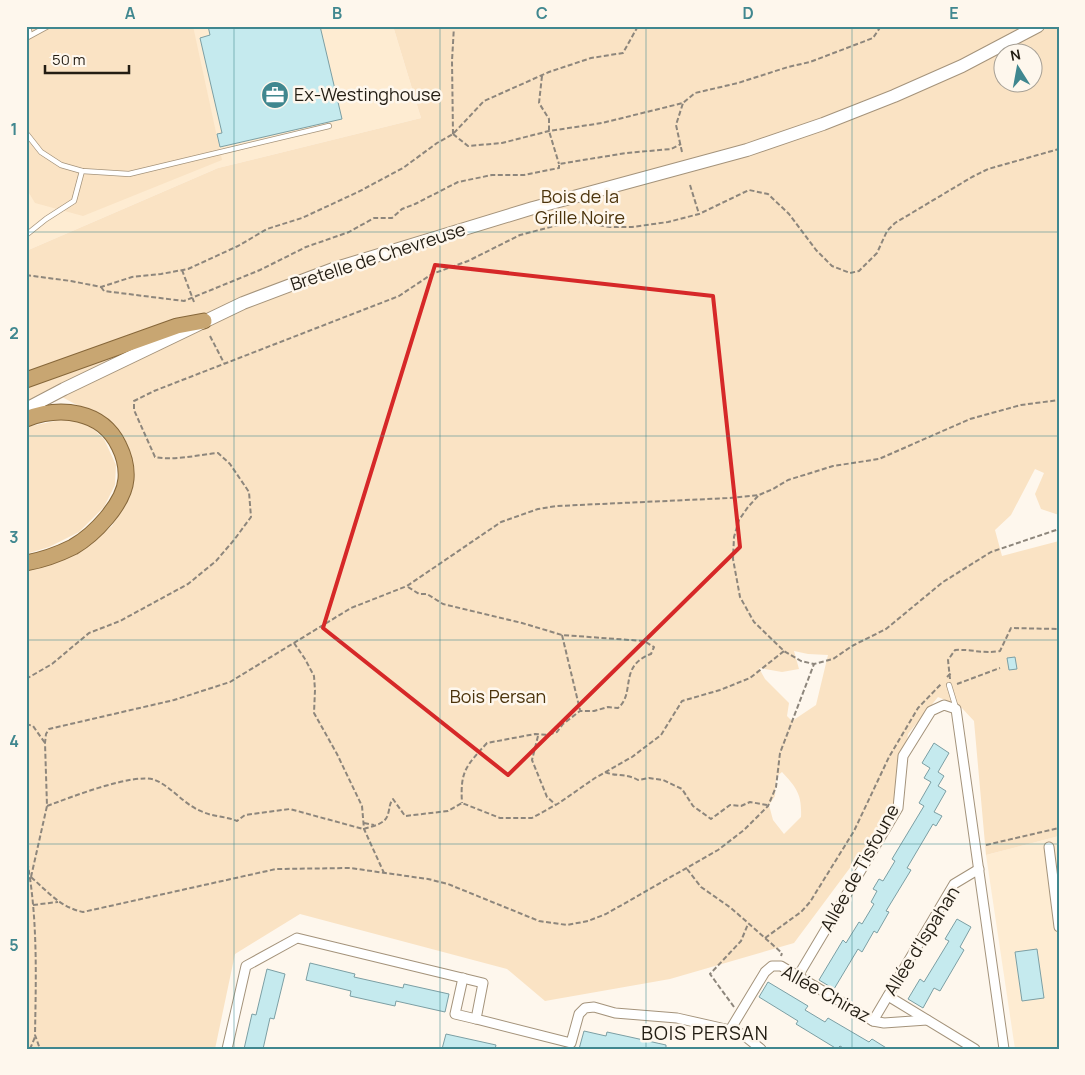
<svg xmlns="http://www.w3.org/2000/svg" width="1085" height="1075" viewBox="0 0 1085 1075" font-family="Manrope,sans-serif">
  <rect width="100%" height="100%" fill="#fef7ed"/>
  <!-- built -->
  <g fill="#feecd2">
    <path d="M26 26H393L421 118 218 168 26 251Z"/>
    <path d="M1059 836V1049H1015L986 855Z"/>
  </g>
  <!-- green -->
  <g fill="#fae3c4" fill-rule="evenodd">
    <path d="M26 26H193L222 160 83 216 35 203 26 188Z"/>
    <path d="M393 26H1059V515L1041 509 1035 494 1044 473 1035 469 1011 515 995 530 1002 556 1059 541V836L986 855 974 721 960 706 938 697 908 734 899 796 861 853 794 943 670 979 545 1001 507 969 300 914 235 954 215 1049H26V568L84 548 112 526 127 500 110 423 51 391 26 402V251L218 168 421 118ZM1002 52H1032V82H1002ZM794 651 808 654 828 655 816 705 792 721 787 716 789 703 765 679 759 668 782 672 799 669ZM782 772C797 788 802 795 801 817L784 834 773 820 769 805 775 796 776 777Z"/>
    <path d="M65 419 89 425 104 439 116 465 115 485 104 507 79 532 49 547 26 554V427Z"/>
  </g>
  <!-- building -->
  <g fill="#c5eaee" stroke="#7c9fa4">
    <path d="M208 26H320L342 119 220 147 217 134 222 133 200 38 210 35Z"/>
    <path d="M1015 657 1017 669 1009 670 1007 658Z"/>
    <path d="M934 743 949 753 938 772 944 776 938 786 946 791 934 812 942 816 936 826 933 824 907 868 911 870 886 911 889 912 877 933 874 931 862 952 858 949 834 989 819 980 843 940 846 943 859 922 862 924 874 904 871 902 877 891 873 889 879 879 883 881 895 861 892 859 924 806 919 803 931 782 924 778 930 768 922 763Z"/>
    <path d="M957 919 971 927 960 947 964 950 940 991 934 988 923 1008 908 999 920 979 924 982 949 941 945 939Z"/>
    <path d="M1037 949 1044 998 1022 1001 1015 952Z"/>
    <path d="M310 963 355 974 354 977 403 988 404 984 449 994 445 1012 396 1001 395 1006 350 996 351 991 306 980Z"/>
    <path d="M267 969 285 974 274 1019 270 1018 263 1049H244L252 1014 256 1015Z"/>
    <path d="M768 982 808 1006 805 1010 825 1022 828 1018 869 1042 872 1039 888 1049H845L840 1046 837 1049 796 1024 798 1021 759 997Z"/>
    <path d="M584 1031 606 1036 607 1032 630 1037 666 1045V1049H579Z"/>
    <path d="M446 1034 496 1045 495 1049H442Z"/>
  </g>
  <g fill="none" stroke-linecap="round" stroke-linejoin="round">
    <!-- service casing -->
    <g stroke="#a4937b" stroke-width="6">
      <g id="service">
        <path d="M28 26 30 35"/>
        <path d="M26 38 48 26"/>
        <path d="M26 133 41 152 61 165 82 171 129 174 329 126"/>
        <path d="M26 235 46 219 74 201 82 171"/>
        <path d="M949 685 956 708"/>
      </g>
    </g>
    <!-- minor casing -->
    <g stroke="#a4937b" stroke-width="11">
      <g id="minor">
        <path d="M1049 847 1059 927"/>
        <path d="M798 976 898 808 903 756 931 711 944 705 956 709 1004 1049"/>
        <path d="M463 978 455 1014 476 1019"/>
        <path d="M888 996 975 1049"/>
        <path d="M873 1021 954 884 979 869"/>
        <path d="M730 1030 765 972 772 966H781L873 1021 884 1023 927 1020"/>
        <path d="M227 1049 246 966 297 938 483 983 476 1019 571 1043 579 1014 585 1008 594 1007 615 1013 677 1018 730 1030 742 1034 761 1049"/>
      </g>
    </g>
    <!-- secondary casing -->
    <g stroke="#a4937b" stroke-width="14">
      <path id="secondary" d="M26 409 64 389 243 303 333 269 533 208 747 150 823 124 894 96 962 66 1038 26"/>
    </g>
    <!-- trunk casing -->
    <g stroke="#86673a" stroke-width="17">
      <g id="trunk">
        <path d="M26 380 177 326 204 321"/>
        <path d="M26 419C60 406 102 410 119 446 124 456 127 467 126 479 124 504 94 535 73 547 59 554 42 560 26 563"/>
      </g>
    </g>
    <!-- path -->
    <g stroke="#8d867c" stroke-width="2" stroke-dasharray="5 2.5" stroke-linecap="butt">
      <path d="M542 76 539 103 549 119V131L559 164"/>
      <path d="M453 134 468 146 502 143 549 131 602 123 683 103 695 93 738 83 788 67 810 62 873 38 881 26"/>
      <path d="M453 134 452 61 454 26"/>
      <path d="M682 152 676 125 683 103"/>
      <path d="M690 185 699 214"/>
      <path d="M182 270 194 302"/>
      <path d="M26 275 71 281 101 287 132 277 161 274 188 269 238 246 267 229 302 218 358 192 403 168 437 143 453 134 484 101 549 72 591 58 623 53 638 26"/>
      <path d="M101 287 104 291 184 301 260 270 306 247 349 232 374 218H392L402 209 415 204 458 182 492 175H524L559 168V164L626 153 671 149 681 144"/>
      <path d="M210 336 224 363"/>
      <path d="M758 496 748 507 739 520 734 537 733 559 740 597 754 622 784 651 801 661 814 664 833 659 852 646 886 629 943 582 991 552 1059 529"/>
      <path d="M408 587 419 594H427L443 604 522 623 562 635 644 641 654 647 651 654C618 666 636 693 618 708L608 707 594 711H580L563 724 557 732 548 735 535 734 487 743C466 766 460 771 462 803"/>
      <path d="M562 635 580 710"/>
      <path d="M294 643 305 659 314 676 315 690 314 713 337 754 362 806 364 829 384 873"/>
      <path d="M947 677 951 673"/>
      <path d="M26 679 52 664 89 633 120 621 188 584 216 561 234 540 251 517 249 492 230 464 218 453C196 455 175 461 155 457L134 410V401L154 391 399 296 432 274 468 261 520 235 562 224 579 222 610 227H632L668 222 699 214 749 190 768 194 789 214 816 250 832 266 850 273 859 271 877 253 887 231 895 223 972 177 988 169 1059 149"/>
      <path d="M950 679 948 660 955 650C972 649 982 654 1000 651L1011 628 1059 629"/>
      <path d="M957 684 1000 668"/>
      <path d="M26 724 33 726 45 743"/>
      <path d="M538 736 532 760 547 797 555 804"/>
      <path d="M605 772C617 777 626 773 638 780L649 778 663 780 682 789 693 806 711 819 730 805 741 806 750 802 767 805"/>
      <path d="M47 806C69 798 134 772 155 780 172 787 184 805 203 812 214 817 225 816 237 821L245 815 290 809 363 829"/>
      <path d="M364 823 374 825"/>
      <path d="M364 829C373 826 386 824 388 814 390 808 389 804 393 799L405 816 448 811 462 803 500 818H532L559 803 595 778 632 757 661 735 682 701 720 690 750 678 784 651"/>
      <path d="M986 845 1059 828"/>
      <path d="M26 855C38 915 36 975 35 1035L40 1049"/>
      <path d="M687 869 701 887 731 908 782 953 781 956"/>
      <path d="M31 877 47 806 45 743 46 734 49 729 174 700 230 682 351 608 407 586 501 522 538 509 557 506 730 498 759 495 773 489 788 480 833 466 879 459 970 419 1021 405 1059 400"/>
      <path d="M31 877C48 892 60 907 83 912L276 869 350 868 428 879 448 884 539 921 567 925 588 921 606 914 718 850 744 830 768 806 776 787 780 753 814 664"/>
      <path d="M33 905 58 902"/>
      <path d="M765 938 801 912 810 902 854 831 889 757 918 708 942 683"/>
      <path d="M734 1007 710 974 741 941 748 924"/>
      <path d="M30 1049 35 1037"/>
    </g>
    <!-- service -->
    <use href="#service" stroke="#fff" stroke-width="4.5"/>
    <!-- minor -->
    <use href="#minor" stroke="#fff" stroke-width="9"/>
    <!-- secondary -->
    <use href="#secondary" stroke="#fff" stroke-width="12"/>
    <!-- trunk -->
    <use href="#trunk" stroke="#c8a672" stroke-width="15"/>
  </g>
  <!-- marked area -->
  <path fill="none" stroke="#d62828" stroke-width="4" stroke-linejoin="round" d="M435 265 713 296 740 547 508 775 323 628Z"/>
  <!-- grid -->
  <path fill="none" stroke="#40878f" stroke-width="1" stroke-opacity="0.55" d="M234 26V1049M440 26V1049M646 26V1049M852 26V1049M26 232H1059M26 436H1059M26 640H1059M26 844H1059"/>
  <!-- icons -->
  <defs>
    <g id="office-disc" transform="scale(1.4375)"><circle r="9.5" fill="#40878f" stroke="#fef7ed"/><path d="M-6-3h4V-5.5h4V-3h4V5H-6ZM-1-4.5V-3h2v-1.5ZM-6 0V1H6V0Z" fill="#fff"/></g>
  </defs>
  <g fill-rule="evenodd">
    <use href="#office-disc" x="275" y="95"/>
  </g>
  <g text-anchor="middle" stroke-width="5" stroke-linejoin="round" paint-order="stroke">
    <!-- poi labels -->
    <g font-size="18" fill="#231d13" stroke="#fef7ed" text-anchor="start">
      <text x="294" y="101">Ex-Westinghouse</text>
    </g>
    <!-- park labels -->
    <g font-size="18" fill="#4c340c" stroke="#fef7ed">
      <text x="580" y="203">Bois de la<tspan x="580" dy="21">Grille Noire</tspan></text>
      <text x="498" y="703">Bois Persan</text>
    </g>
    <!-- street labels -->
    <g font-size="18" fill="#231d13" stroke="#fef7ed">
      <text transform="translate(378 257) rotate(-18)" y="6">Bretelle de Chevreuse</text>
      <text transform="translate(860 868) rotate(-61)" y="6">Allée de Tisfoune</text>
      <text transform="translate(922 941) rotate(-58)" y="6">Allée d'Ispahan</text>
      <text transform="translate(826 994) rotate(29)" y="6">Allée Chiraz</text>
    </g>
    <!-- neighbourhood labels -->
    <g font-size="19" letter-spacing="1" fill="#231d13" stroke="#fef7ed">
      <text x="705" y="1040">BOIS PERSAN</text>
    </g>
  </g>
  <!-- border -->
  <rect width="1085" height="1075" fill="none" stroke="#fef7ed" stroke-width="55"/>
  <!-- north arrow -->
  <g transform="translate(1018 68) rotate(349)"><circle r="24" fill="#fef7ed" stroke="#a6a096"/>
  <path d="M0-4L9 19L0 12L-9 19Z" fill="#40878f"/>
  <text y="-8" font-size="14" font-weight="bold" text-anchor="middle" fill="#231d13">N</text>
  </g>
  <!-- scale -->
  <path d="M45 65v8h84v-8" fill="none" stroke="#231d13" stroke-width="2.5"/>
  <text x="52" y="65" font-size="15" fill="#231d13" stroke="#fef7ed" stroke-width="4" paint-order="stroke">50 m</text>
  <rect x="28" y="28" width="1030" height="1020" fill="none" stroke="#40878f" stroke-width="2"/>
  <g font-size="16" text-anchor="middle" font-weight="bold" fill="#40878f">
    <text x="130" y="19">A</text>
    <text x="337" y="19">B</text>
    <text x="542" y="19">C</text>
    <text x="748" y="19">D</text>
    <text x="954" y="19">E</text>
    <text x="14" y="135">1</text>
    <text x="14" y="339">2</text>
    <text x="14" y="543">3</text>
    <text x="14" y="747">4</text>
    <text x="14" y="951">5</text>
  </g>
</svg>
